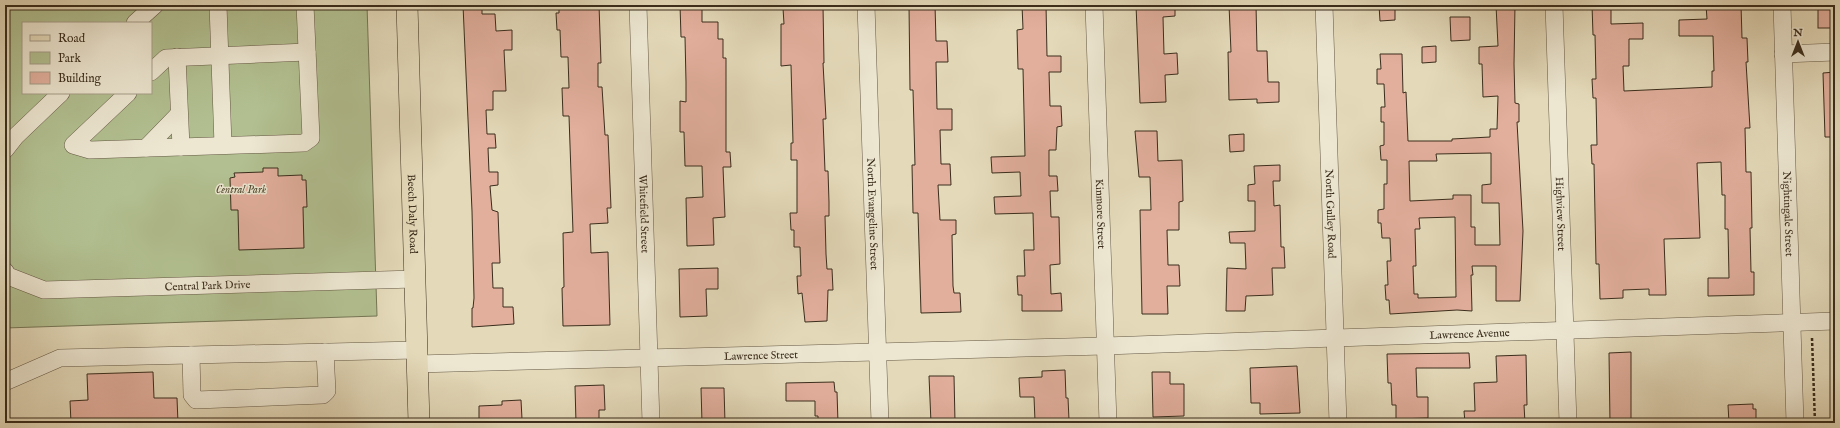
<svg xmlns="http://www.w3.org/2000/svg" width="1840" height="428" viewBox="0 0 1840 428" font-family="'IM FELL English',serif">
  <rect width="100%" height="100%" fill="#e4daba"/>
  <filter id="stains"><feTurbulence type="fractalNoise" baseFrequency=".005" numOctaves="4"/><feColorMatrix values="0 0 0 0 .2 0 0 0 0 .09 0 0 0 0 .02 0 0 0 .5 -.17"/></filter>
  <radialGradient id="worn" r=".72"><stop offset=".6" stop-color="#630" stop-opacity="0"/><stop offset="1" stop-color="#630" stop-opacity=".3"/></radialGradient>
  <!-- green -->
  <path fill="#b2c091" stroke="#767656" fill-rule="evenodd" d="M5 5H367L377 316 5 328ZM23 23H151V93H23Z"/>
  <!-- building -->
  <g fill="#e2af9d" stroke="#3a2d1c" fill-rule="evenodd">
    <path d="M463 5H482V14H495L496 31 512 30V50H504L506 91H493V110H486L487 134H495L496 148H488L489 172H498V185L490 186 492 210 498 212 499 239 500 263H492L493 288H503V307H513L514 324 472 327V308H473L474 298 472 211Z"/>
    <path d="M559 5H599L601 63H598V87H602L605 135H608L611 208H607L608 223 590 224 591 253 608 252 610 325 563 326 562 288 564 287 563 233 573 232 569 116H563L562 88H569L568 57H561L560 30H557L556 13H559Z"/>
    <path d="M680 5H702V22H718V39H723V58H726V152H730L731 167H723L725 217 713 218 714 245 687 246 686 198 703 197 702 166H685L684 132H680V101L686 102V82L685 37H681Z"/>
    <path d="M909 5H935L936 41H947L948 62H936L937 109H952V130H940L941 164H950L951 185H938L940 220H956V234L952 235 953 286 954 293H960L961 312 921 313 918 213H913L912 165H915L913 90H910Z"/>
    <path d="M1022 5H1046L1047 56H1061V72H1049L1050 106H1061L1062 126 1057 127 1056 150H1049V176H1057L1058 191H1050L1051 217H1059L1060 264 1050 265 1051 294 1061 293 1062 311H1022V295H1018L1017 276H1025L1024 250H1034L1033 213 995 214 994 197 1021 196 1020 172 992 173 991 157 1025 156 1023 69H1018L1017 30 1023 29Z"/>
    <path d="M1136 5H1175V16L1163 17 1164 54 1177 53 1178 74 1165 75 1166 102 1140 103Z"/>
    <path d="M1229 5H1256L1257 51H1267L1268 82H1279V102L1257 103V99L1229 100 1228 52H1231Z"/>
    <path d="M1379 5H1395V20L1380 21Z"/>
    <path d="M1496 5H1515L1514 64 1515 103 1519 104V122H1517L1523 231 1520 301H1496V266H1472L1473 275H1471L1472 311 1457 310 1390 314 1389 300H1386L1385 285H1388L1387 261H1391L1390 238H1382L1381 223H1378V210L1384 209V184H1387V160H1381L1380 146 1384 145V122H1381V107H1385L1384 84H1377V69H1381L1380 54H1402L1403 93 1406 92 1408 141H1452V139L1490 137V129H1497L1498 96 1483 97 1482 64H1479V47L1498 46ZM1491 153V184L1482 185V203H1499L1500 245H1475V227H1471V195H1453V199L1410 201 1409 161H1437L1436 154ZM1455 217 1456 297 1418 298V294H1414L1413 266H1416L1415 229H1420L1419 218Z"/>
    <path d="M1592 5H1611V24L1643 23V39H1629V66H1623L1624 91 1712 87V71H1714L1713 36H1679V20L1707 19 1706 5H1741L1742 38H1747L1748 62H1746L1750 128H1745L1746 172H1751L1752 228H1750L1751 272H1754V295L1708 296V278H1729L1728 229H1725V195H1722L1721 162 1697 163 1700 238 1664 239 1666 295H1649V289L1623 290V298L1600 299 1599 264H1596L1594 164H1592L1591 145H1597L1596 98H1593L1592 79H1596L1595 35H1593Z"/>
    <path d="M823 6 824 63H823L826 119H823L825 171H828L829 202V216H825L826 254 827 269H832L833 290H828L827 321 805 322 802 293 798 294 797 276H801L800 247H794V230H791L790 213H797V160H791V143H793L791 65 781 66V24H784L783 8Z"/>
    <rect x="1818" y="9" width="17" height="19"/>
    <path d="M1450 17H1470V40L1451 41Z"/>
    <path d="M1436 46V62L1422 63V47Z"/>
    <path d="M1835 72V137H1825L1823 73Z"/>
    <path d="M1135 131H1157L1158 161 1182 160 1183 201 1179 202V230H1167L1168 265H1179L1180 286H1167L1168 314H1142L1140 210H1151L1150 177H1139Z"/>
    <path d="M1244 134V151L1230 152 1229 135Z"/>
    <path d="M1280 165V181H1273L1274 206 1280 205 1281 247H1284L1285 268H1272L1273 295 1246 296 1245 311H1226L1227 268 1246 269 1245 243H1230L1229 232 1255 231V201H1248V185L1255 184 1254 166Z"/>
    <path d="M263 168H278V176L302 175V180H306L307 207H303L304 248 239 250 238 210H231L230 178 235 177 234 173 263 172Z"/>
    <path d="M718 268V289H706L707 316 680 317 679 269Z"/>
    <path d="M1631 352V423H1610L1609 353Z"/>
    <path d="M1469 353 1470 368H1416L1417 397H1428V418L1396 419V405H1392L1391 383H1388L1387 354Z"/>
    <path d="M1526 355 1527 405H1524L1525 423H1465L1464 411H1475L1474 383 1497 382 1496 356Z"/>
    <path d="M1297 366 1300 413 1260 414V403H1251L1250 368Z"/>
    <path d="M1065 370 1066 398H1068L1069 420 1035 421 1034 397H1020L1019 378 1042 377V371Z"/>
    <path d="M153 372 154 398H177L178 423H71L70 401 88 400 87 374Z"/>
    <path d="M1152 372H1170V384H1184V416L1153 417Z"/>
    <path d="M929 376H954L955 422 931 423Z"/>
    <path d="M834 382 835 392H837L838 423H818V416H815V401H786V383Z"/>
    <path d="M604 385 605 410H599V423H576L575 386Z"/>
    <path d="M701 388H724L725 423H702Z"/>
    <path d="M521 400 522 419H515L516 423H479V406L502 405V401Z"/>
    <path d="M1753 404V409H1756V422L1729 423 1728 405Z"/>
  </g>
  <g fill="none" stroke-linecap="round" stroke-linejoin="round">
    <!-- minor casing -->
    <g stroke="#645844" stroke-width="18">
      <g id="minor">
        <path d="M218 5 223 145"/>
        <path id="s1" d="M638 5 651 423"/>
        <path id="s2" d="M866 5 880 423"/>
        <path id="s3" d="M1094 5 1108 423"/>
        <path id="s4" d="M1324 5 1338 423"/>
        <path id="s5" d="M1554 5 1568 423"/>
        <path id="s6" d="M1782 5 1795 423"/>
        <path d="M135 23 155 5"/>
        <path d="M1783 54 1835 52"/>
        <path d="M177 57 181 147"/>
        <path d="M151 72 166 58 307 52"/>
        <path d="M128 93 73 145 90 150 304 143 311 138 305 5"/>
        <path d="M146 148 179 114"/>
        <path d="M5 150 16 136 61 93"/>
        <path id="s7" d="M5 271 8 276 44 290 414 279"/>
        <path d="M191 355 192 395 196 400 323 395 327 391 325 352"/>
        <path id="s8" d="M417 364 1105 346 1835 321"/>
        <path d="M5 382 60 358 416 350"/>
      </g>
    </g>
    <!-- major casing -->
    <g stroke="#3a2d1c" stroke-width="22">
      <g id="major">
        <path id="s9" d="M407 5 419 423"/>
      </g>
    </g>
    <!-- path -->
    <path stroke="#3a2d1c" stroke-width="2.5" stroke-dasharray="3 2" stroke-linecap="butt" d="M1812 338 1815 423"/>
    <!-- minor -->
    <use href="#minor" stroke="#ede7d2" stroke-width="17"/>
    <!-- major -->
    <use href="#major" stroke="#e4daba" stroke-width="21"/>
  </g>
  <g text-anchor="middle" stroke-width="3" stroke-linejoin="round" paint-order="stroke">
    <!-- park labels -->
    <g font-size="11" font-style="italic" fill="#524a33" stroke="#ede7d2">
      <text x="241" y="193">Central Park</text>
    </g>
    <!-- street labels -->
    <g font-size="11" fill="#3a2d1c" stroke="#ede7d2">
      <text dy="4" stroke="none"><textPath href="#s9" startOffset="209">Beech Daly Road</textPath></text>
      <text dy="4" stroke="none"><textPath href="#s1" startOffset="209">Whitefield Street</textPath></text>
      <text dy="4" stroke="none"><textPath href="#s2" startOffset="209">North Evangeline Street</textPath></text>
      <text dy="4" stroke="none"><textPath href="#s3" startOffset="209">Kinmore Street</textPath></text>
      <text dy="4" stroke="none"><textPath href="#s4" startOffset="209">North Gulley Road</textPath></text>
      <text dy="4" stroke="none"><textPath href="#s5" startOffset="209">Highview Street</textPath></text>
      <text dy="4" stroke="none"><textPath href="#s6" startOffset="209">Nightingale Street</textPath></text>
      <text dy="4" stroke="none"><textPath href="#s7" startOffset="208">Central Park Drive</textPath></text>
      <text dy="4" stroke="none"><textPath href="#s8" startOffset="1053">Lawrence Avenue</textPath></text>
      <text dy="4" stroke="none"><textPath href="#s8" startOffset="344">Lawrence Street</textPath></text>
    </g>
  </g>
  <!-- margin -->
  <rect width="1840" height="428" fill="none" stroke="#e4daba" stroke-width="20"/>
  <rect x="6" y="6" width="1828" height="416" fill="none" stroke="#3a2d1c" stroke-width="2"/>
  <rect x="10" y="10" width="1820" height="408" fill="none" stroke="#3a2d1c"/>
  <!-- legend -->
  <rect x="22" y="22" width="130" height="72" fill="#ede7d2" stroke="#a59d89"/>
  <rect x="30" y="35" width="20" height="6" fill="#e4daba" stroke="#a59d89"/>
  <text x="58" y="42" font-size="12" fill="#3a2d1c">Road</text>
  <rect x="30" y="52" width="20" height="12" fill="#b2c091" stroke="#a59d89"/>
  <text x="58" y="62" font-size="12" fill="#3a2d1c">Park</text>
  <rect x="30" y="72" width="20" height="12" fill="#e2af9d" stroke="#a59d89"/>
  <text x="58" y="82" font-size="12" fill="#3a2d1c">Building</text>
  <!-- north arrow -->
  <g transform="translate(1798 42)" stroke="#ede7d2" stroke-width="3" paint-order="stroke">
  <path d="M0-3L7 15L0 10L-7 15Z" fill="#3a2d1c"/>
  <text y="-6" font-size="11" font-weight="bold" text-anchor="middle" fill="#3a2d1c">N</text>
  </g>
  <rect width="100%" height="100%" filter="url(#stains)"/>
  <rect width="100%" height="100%" fill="url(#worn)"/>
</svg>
